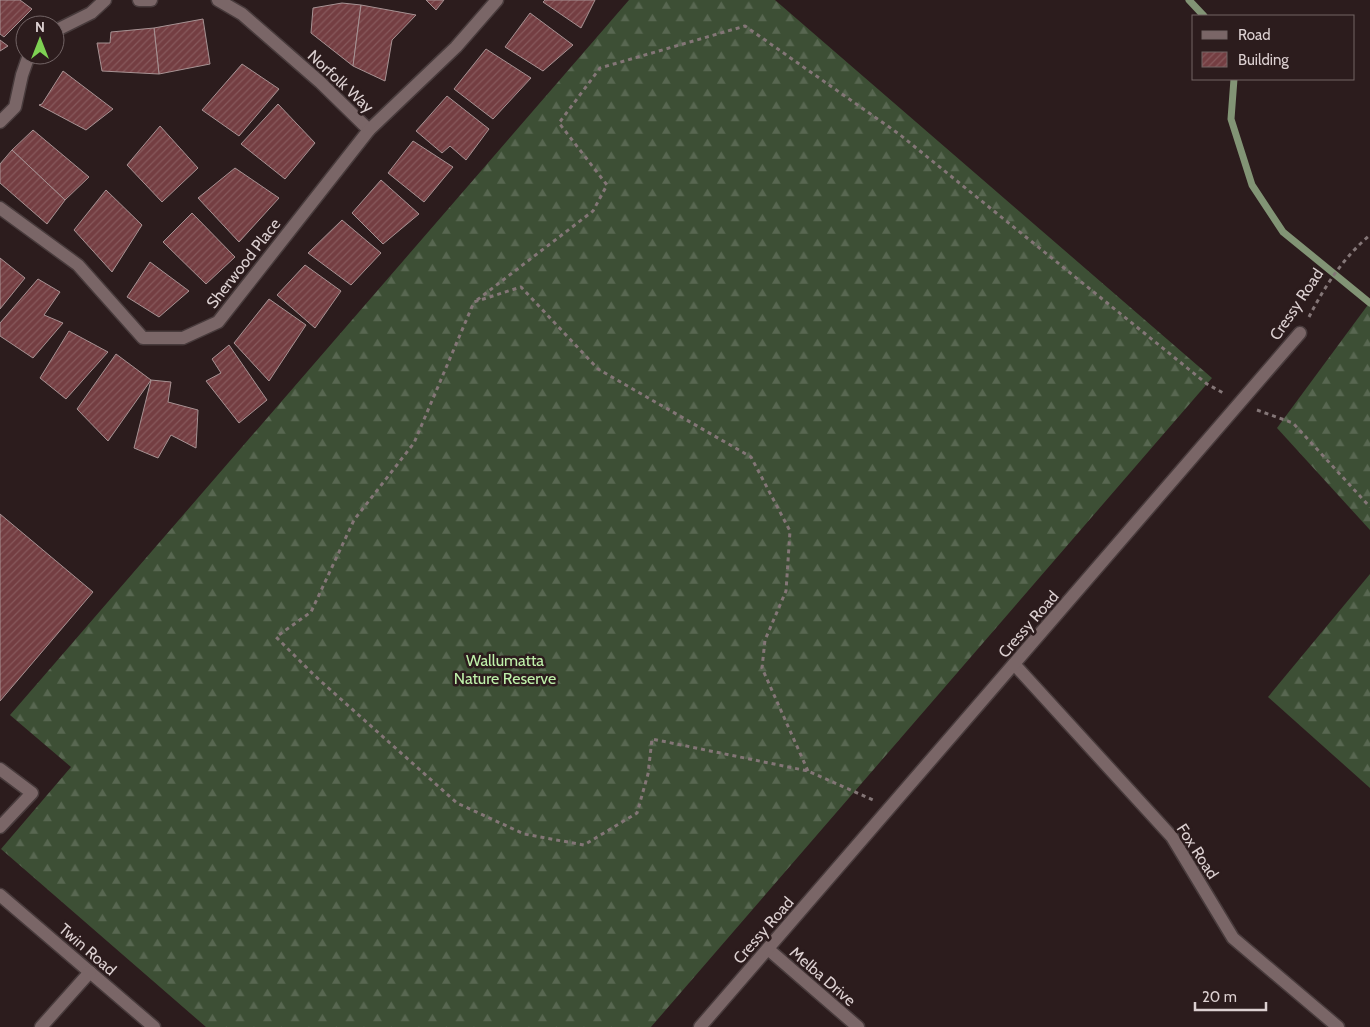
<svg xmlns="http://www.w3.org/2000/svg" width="1370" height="1027" viewBox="0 0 1370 1027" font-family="Cabin,sans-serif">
  <defs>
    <pattern id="forest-firs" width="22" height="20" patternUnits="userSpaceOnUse" patternTransform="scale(1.25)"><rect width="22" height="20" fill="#3d4f35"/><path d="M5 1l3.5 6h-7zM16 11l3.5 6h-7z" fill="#586751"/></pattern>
    <pattern id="building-hatch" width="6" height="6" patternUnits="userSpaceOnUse" patternTransform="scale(1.25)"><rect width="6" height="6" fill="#743e42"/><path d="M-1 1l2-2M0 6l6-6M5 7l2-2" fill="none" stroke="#87595c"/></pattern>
  </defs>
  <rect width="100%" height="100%" fill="#2c1c1d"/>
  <!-- forest -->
  <g fill="url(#forest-firs)">
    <path d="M629 0H775L1212 378 651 1027H206L1 849 71 767 10 715Z"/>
    <path d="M1370 302V530L1277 428Z"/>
    <path d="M1370 574V788L1268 697Z"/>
  </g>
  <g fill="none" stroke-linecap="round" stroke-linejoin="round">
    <!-- stream -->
    <g stroke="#829475" stroke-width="7">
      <path d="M1189 0 1204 16"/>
      <path d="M1234 79 1231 119 1252 185 1283 232 1370 303"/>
    </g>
  </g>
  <!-- building -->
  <g fill="url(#building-hatch)" stroke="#a79293">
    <path d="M0 0H20L32 9 4 37 0 34Z"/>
    <path d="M426 0H444L436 10Z"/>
    <path d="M545 0H595L581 28 543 2Z"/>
    <path d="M342 3 361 5 353 66 311 33 313 8Z"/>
    <path d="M361 5 416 15 392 40 385 81 353 66Z"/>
    <path d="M530 13 573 45 543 71 505 47Z"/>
    <path d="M203 19 210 64 159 74 154 28Z"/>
    <path d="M154 28 159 74 102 71 97 43H110L111 32Z"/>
    <path d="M0 40 8 46 0 51Z"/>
    <path d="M486 49 531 78 493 119 454 89Z"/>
    <path d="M242 64 279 89 239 136 202 110Z"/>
    <path d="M63 71 113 109 86 130 39 105 42 104Z"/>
    <path d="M447 96 489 129 466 160 450 146 442 153 416 131Z"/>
    <path d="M278 104 315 143 285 179 241 144Z"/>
    <path d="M160 126 198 168 162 202 127 165Z"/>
    <path d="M33 130 89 177 65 200 12 150Z"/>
    <path d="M413 141 453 167 424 202 388 173Z"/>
    <path d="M12 150 65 200 47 224 0 183V164Z"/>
    <path d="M235 168 279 198 239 242 198 198Z"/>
    <path d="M381 180 419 214 383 244 352 213Z"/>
    <path d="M106 190 142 225 112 272 74 230Z"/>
    <path d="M192 213 235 257 206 284 163 242Z"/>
    <path d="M342 220 381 253 351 285 308 253Z"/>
    <path d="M0 258 25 278 0 309Z"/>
    <path d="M150 262 189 291 159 317 127 297Z"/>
    <path d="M305 265 341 291 315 328 277 295Z"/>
    <path d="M38 279 60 292 44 315 63 323 33 358 0 336V323Z"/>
    <path d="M269 299 306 325 269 381 234 343Z"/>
    <path d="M69 331 108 352 66 399 40 378Z"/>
    <path d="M229 345 267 400 239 423 206 381 221 373 212 359Z"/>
    <path d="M116 354 151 380 108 441 77 409Z"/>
    <path d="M151 380 171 382 168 402 198 410 196 448 171 435 158 458 134 448Z"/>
    <path d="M0 514 93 592 0 701Z"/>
  </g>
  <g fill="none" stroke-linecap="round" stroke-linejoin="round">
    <!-- service casing -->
    <g stroke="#483b3c" stroke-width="15">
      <g id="service">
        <path d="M139 0H151"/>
        <path d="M218 0 242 14 320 82 369 130"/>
        <path d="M55 31 91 13 105 0"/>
        <path d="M0 122 15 107 22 75 29 55"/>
        <path d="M0 208 78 265 143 338H183L218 322 369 130 456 47 497 0"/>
        <path d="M0 827 32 793 0 769"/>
      </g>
    </g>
    <!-- minor casing -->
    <g stroke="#483b3c" stroke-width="15">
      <g id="minor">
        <path d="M1014 664 1172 837 1233 938 1338 1027"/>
        <path d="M0 895 154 1027"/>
        <path d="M768 949 858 1027"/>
        <path d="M41 1027 90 972"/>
        <path d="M700 1027 1300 333"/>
      </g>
    </g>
    <!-- path -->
    <g stroke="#847677" stroke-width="3" stroke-dasharray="4 4" stroke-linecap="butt">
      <path d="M477 300 593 211 607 185 559 123 600 68 745 26 899 134 1207 384 1225 394"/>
      <path d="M1309 317C1324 287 1344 257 1370 235"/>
      <path d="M1257 410 1293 423 1370 507"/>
      <path d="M808 771 762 668 765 640 786 591 790 531 751 457 598 369 521 287 474 302 414 443 354 520 311 612 276 637 315 676 457 803 524 834 584 845 637 813 648 774 652 739 808 771 873 800"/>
    </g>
    <!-- service -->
    <use href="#service" stroke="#7a6667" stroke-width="12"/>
    <!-- minor -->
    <use href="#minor" stroke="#7a6667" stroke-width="12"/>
  </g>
  <g text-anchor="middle" stroke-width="5" stroke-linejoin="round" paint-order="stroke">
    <!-- street labels -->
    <g font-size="16" fill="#dcd0d1" stroke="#2c1c1d">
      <text transform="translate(341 81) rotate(43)" y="6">Norfolk Way</text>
      <text transform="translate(243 263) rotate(-52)" y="6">Sherwood Place</text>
      <text transform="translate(1296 304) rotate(-56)" y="6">Cressy Road</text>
      <text transform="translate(1028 624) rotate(-49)" y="6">Cressy Road</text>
      <text transform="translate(1198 851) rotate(57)" y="6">Fox Road</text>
      <text transform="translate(763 930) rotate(-49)" y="6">Cressy Road</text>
      <text transform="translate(88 949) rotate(41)" y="6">Twin Road</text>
      <text transform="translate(823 976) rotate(41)" y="6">Melba Drive</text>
    </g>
    <!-- park labels -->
    <g font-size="16" fill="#bff0aa" stroke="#2c1c1d">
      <text x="505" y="666">Wallumatta<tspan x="505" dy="18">Nature Reserve</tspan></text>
    </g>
  </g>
  <!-- legend -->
  <rect x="1192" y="15" width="162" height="65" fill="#2c1c1d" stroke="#726465"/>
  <rect x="1202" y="31" width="25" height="8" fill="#7a6667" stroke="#726465"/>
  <text x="1238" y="40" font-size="15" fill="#dcd0d1">Road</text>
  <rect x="1202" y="52" width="25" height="15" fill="url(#building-hatch)" stroke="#726465"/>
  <text x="1238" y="65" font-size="15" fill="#dcd0d1">Building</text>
  <!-- north arrow -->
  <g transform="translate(40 40)"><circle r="24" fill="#2c1c1d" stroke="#726465"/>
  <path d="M0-4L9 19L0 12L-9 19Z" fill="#7ed153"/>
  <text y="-8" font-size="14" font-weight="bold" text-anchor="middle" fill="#dcd0d1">N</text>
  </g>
  <!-- scale -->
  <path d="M1195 1002v8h71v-8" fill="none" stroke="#dcd0d1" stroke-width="2.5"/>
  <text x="1202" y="1002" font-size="15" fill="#dcd0d1" stroke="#2c1c1d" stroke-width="4" paint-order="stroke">20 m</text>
</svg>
